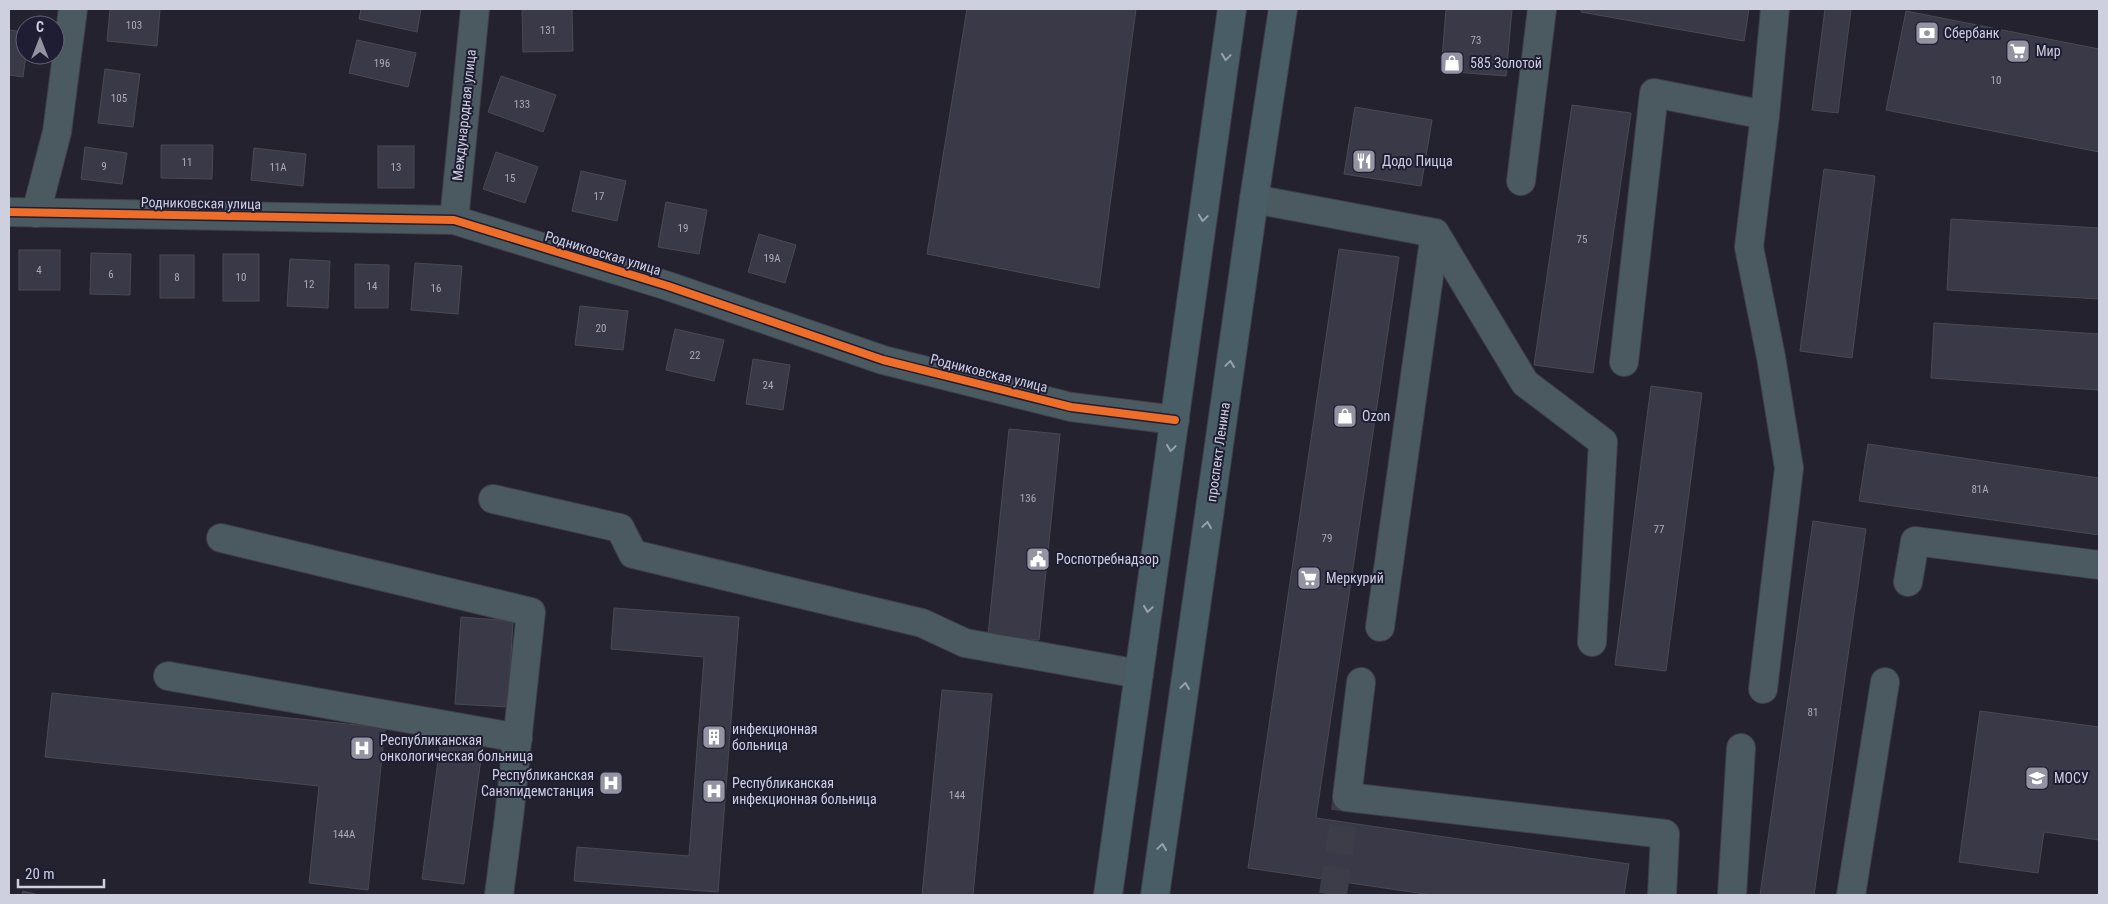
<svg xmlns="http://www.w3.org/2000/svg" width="2108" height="904" viewBox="0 0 2108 904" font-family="'Roboto Condensed',sans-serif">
  <rect width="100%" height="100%" fill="#23222e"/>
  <!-- building -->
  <g fill="#3a3947" stroke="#4a4953">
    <path d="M110 9H160L157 46 107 41Z"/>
    <path d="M361 9H421L417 32 359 19Z"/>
    <path d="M522 9H572L573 51 523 52Z"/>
    <path d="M967 9H1136L1099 288 927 254Z"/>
    <path d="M1446 9H1512L1506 76 1441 71Z"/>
    <path d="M1581 9H1749L1744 41 1581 12Z"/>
    <path d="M1825 9H1851L1838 113 1812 110Z"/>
    <path d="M1906 11 2099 49V152L1886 110Z"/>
    <path d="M9 30 25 32 26 55 23 77 9 75Z"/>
    <path d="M357 40 416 53 408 87 349 73Z"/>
    <path d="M105 69 140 74 133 127 98 123Z"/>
    <path d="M501 76 556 95 543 132 488 112Z"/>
    <path d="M1572 105 1631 113 1593 373 1534 365Z"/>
    <path d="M1355 107 1432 120 1421 186 1344 174Z"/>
    <path d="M161 145H213L212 179 161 178Z"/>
    <rect x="378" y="146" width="36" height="42"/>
    <path d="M85 147 127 153 122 184 81 179Z"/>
    <path d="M254 148 306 154 303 186 251 180Z"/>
    <path d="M496 152 538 167 525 203 483 189Z"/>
    <path d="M1824 169 1875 176 1852 358 1800 351Z"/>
    <path d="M581 171 626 181 617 221 572 211Z"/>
    <path d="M666 202 707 210 699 254 658 247Z"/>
    <path d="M1951 219 2099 228V299L1947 290Z"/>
    <path d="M759 234 796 245 785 283 748 272Z"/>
    <path d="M1339 249 1399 257 1316 818 1629 864 1624 895H1432L1248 868Z"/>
    <rect x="19" y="250" width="41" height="40"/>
    <path d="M91 253 131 254 130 295 90 294Z"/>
    <rect x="223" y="254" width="36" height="47"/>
    <rect x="160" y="255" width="34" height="43"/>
    <path d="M290 259 330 261 328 308 287 306Z"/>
    <path d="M415 263 462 266 458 314 411 310Z"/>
    <path d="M355 264 389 265 388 308H355Z"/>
    <path d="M580 306 628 311 623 350 575 345Z"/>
    <path d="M1934 323 2099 334V390L1931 378Z"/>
    <path d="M675 329 724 340 714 381 666 370Z"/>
    <path d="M753 359 790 365 783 410 746 404Z"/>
    <path d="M1651 386 1702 393 1666 671 1615 665Z"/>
    <path d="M1009 429 1060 434 1039 640 988 635Z"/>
    <path d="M1868 444 2099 478V535L1859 501Z"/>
    <path d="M1813 521 1866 529 1814 895H1760Z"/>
    <path d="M614 608 739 617 718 892 574 881 577 847 689 856 704 657 611 649Z"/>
    <path d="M461 617 513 621 508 707 455 704Z"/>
    <path d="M942 690 992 694 973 895H922Z"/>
    <path d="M52 693 385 728 368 890 309 883 319 786 45 757Z"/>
    <path d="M1980 711 2099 727V840L2044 832 2038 873 1959 862Z"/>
    <path d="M441 739 483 744 464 884 422 879Z"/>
    <path d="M23 891 39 895H22Z"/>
  </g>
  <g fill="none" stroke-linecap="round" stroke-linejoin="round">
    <!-- minor-tunnel -->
    <path stroke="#3d3c49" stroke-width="28" stroke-dasharray="28 14" stroke-linecap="butt" d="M1333 895 1347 797"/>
    <!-- minor casing -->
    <g stroke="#3f3f49" stroke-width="30">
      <g id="minor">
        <path d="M1521 181 1542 9"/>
        <path d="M1254 199 1435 233 1380 627"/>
        <path d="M9 212 454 220 668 286 883 360 1071 407 1175 420"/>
        <path d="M36 213 57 132 73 9"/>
        <path d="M454 220 475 9"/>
        <path d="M1435 233 1525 383 1603 442 1592 642"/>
        <path d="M1624 362 1654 93 1765 115 1775 9"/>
        <path d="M493 499 620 528 633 554 922 623 965 643 1139 674"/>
        <path d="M221 538 531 612 509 817 499 895"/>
        <path d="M1908 582 1915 541 2099 565"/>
        <path d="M168 676 518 738"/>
        <path d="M1361 682 1347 797 1665 834 1662 895"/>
        <path d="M1763 689 1789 468 1771 357 1749 247 1765 115"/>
        <path d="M1732 895 1741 748"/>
        <path d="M1851 895 1885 682"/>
      </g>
    </g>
    <!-- major casing -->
    <g stroke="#3f3f49" stroke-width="30">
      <g id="major">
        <path d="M1108 895 1232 9"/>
        <path d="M1155 895 1254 199 1283 9"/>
      </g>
    </g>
    <!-- minor -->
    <use href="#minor" stroke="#4b5a61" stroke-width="28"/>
    <!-- major -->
    <use href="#major" stroke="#485d65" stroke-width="28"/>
    <!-- cycleway casing -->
    <g stroke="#1e1d33" stroke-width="11">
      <path id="cycleway" d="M9 212 454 220 668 286 883 360 1071 407 1175 420"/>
    </g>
    <!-- cycleway -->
    <use href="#cycleway" stroke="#ee6e29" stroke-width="8"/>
  </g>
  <!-- one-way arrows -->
  <defs><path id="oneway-chevron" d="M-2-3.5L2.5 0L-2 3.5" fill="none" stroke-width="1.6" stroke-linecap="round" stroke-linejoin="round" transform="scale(1.25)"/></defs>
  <g stroke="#99a2ae">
    <use href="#oneway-chevron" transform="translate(1226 57) rotate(98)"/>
    <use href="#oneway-chevron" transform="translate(1203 218) rotate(98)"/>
    <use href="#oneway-chevron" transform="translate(1230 364) rotate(-82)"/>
    <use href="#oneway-chevron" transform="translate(1171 448) rotate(98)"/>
    <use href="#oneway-chevron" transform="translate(1207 525) rotate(-82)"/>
    <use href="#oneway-chevron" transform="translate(1148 609) rotate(98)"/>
    <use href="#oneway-chevron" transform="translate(1185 686) rotate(-82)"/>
    <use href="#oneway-chevron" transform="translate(1162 847) rotate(-82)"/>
  </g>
  <!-- icons -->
  <defs>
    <g id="bank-square" transform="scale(1.25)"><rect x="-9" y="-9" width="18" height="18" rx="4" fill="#9393a1" stroke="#1e1d33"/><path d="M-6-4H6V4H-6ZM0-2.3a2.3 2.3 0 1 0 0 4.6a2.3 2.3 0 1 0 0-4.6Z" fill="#fff"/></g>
    <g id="supermarket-square" transform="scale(1.25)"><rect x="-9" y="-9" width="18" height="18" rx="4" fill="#9393a1" stroke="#1e1d33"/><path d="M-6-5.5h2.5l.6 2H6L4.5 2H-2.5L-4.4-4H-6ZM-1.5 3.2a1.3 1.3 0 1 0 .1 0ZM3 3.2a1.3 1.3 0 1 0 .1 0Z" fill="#fff"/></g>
    <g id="shop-square" transform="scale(1.25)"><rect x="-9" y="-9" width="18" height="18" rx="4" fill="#9393a1" stroke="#1e1d33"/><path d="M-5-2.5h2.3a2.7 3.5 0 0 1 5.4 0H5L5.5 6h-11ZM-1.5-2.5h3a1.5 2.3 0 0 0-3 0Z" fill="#fff"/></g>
    <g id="restaurant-square" transform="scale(1.25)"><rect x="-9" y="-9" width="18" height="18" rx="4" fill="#9393a1" stroke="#1e1d33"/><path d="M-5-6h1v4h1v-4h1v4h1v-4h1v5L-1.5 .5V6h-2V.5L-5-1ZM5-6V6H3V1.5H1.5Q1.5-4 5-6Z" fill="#fff"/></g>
    <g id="civic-square" transform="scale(1.25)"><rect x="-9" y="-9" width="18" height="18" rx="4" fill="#9393a1" stroke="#1e1d33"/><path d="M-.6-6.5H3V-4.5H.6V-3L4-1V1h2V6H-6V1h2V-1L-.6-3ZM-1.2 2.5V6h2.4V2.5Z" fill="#fff"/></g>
    <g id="building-square" transform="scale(1.25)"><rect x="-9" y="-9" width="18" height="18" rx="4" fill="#9393a1" stroke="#1e1d33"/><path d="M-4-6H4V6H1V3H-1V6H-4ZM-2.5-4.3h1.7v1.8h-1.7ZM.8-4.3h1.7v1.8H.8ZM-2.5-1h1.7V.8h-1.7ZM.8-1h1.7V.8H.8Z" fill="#fff"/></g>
    <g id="hospital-square" transform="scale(1.25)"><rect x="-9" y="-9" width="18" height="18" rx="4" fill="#9393a1" stroke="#1e1d33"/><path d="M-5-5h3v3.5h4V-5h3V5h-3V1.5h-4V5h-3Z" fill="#fff"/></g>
    <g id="school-square" transform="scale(1.25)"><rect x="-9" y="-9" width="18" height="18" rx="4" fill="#9393a1" stroke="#1e1d33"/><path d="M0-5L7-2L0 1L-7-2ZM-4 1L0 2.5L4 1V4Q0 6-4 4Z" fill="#fff"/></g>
  </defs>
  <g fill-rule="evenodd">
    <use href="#bank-square" x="1927" y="33"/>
    <use href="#supermarket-square" x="2018" y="51"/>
    <use href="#shop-square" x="1452" y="63"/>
    <use href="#restaurant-square" x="1364" y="161"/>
    <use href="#shop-square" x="1345" y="416"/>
    <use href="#civic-square" x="1038" y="559"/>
    <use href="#supermarket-square" x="1309" y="578"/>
    <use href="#building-square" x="714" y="737"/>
    <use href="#hospital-square" x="362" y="748"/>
    <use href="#school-square" x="2037" y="778"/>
    <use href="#hospital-square" x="611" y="783"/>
    <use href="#hospital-square" x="714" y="791"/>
  </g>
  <g text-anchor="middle" stroke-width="4" stroke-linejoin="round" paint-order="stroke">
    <!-- number labels -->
    <g font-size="11" fill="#aaaab9">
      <text x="134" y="29">103</text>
      <text x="548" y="34">131</text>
      <text x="1476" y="44">73</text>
      <text x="382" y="67">196</text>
      <text x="1996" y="84">10</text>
      <text x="119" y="102">105</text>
      <text x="522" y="108">133</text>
      <text x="187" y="166">11</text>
      <text x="104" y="170">9</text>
      <text x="278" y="171">11А</text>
      <text x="396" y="171">13</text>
      <text x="510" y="182">15</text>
      <text x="599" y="200">17</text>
      <text x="683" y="232">19</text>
      <text x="1582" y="243">75</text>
      <text x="772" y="262">19А</text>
      <text x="39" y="274">4</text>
      <text x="111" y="278">6</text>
      <text x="177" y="281">8</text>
      <text x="241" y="281">10</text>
      <text x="309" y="288">12</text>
      <text x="372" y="290">14</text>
      <text x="436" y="292">16</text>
      <text x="601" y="332">20</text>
      <text x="695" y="359">22</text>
      <text x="768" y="389">24</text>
      <text x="1980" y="493">81А</text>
      <text x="1028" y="502">136</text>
      <text x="1659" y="533">77</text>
      <text x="1327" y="542">79</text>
      <text x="1813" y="716">81</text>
      <text x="957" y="799">144</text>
      <text x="344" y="838">144А</text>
    </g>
    <!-- poi labels -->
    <g font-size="14" fill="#cfd0df" stroke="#1e1d33" text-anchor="start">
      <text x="1944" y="38">Сбербанк</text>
      <text x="2036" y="56">Мир</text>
      <text x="1470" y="68">585 Золотой</text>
      <text x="1382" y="166">Додо Пицца</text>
      <text x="1362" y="421">Ozon</text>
      <text x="1056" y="564">Роспотребнадзор</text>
      <text x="1326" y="583">Меркурий</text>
      <text x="732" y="734">инфекционная<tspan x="732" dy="16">больница</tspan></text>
      <text x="380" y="745">Республиканская<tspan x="380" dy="16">онкологическая больница</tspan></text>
      <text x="594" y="780" text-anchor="end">Республиканская<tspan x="594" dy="16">Санэпидемстанция</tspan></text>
      <text x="2054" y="783">МОСУ</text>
      <text x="732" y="788">Республиканская<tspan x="732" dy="16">инфекционная больница</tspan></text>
    </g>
    <!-- street labels -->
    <g font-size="14" fill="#cfd0df" stroke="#1e1d33">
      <text transform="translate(464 115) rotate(-84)" y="5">Международная улица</text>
      <text transform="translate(201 203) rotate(1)" y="5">Родниковская улица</text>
      <text transform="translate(603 253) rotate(17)" y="5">Родниковская улица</text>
      <text transform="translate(989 373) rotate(14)" y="5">Родниковская улица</text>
      <text transform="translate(1218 452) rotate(-82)" y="5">проспект Ленина</text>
    </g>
  </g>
  <!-- border -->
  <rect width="2108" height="904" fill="none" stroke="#cfd0df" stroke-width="20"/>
  <!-- north arrow -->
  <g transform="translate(40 40)"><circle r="24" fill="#1e1d33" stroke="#656578"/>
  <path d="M0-4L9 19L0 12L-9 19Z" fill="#9393a1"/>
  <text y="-8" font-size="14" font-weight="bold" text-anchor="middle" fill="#cfd0df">С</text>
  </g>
  <!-- scale -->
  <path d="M18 879v8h86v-8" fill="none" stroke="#cfd0df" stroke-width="2.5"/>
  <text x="25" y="879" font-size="15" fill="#cfd0df" stroke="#1e1d33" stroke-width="4" paint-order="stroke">20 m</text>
</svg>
